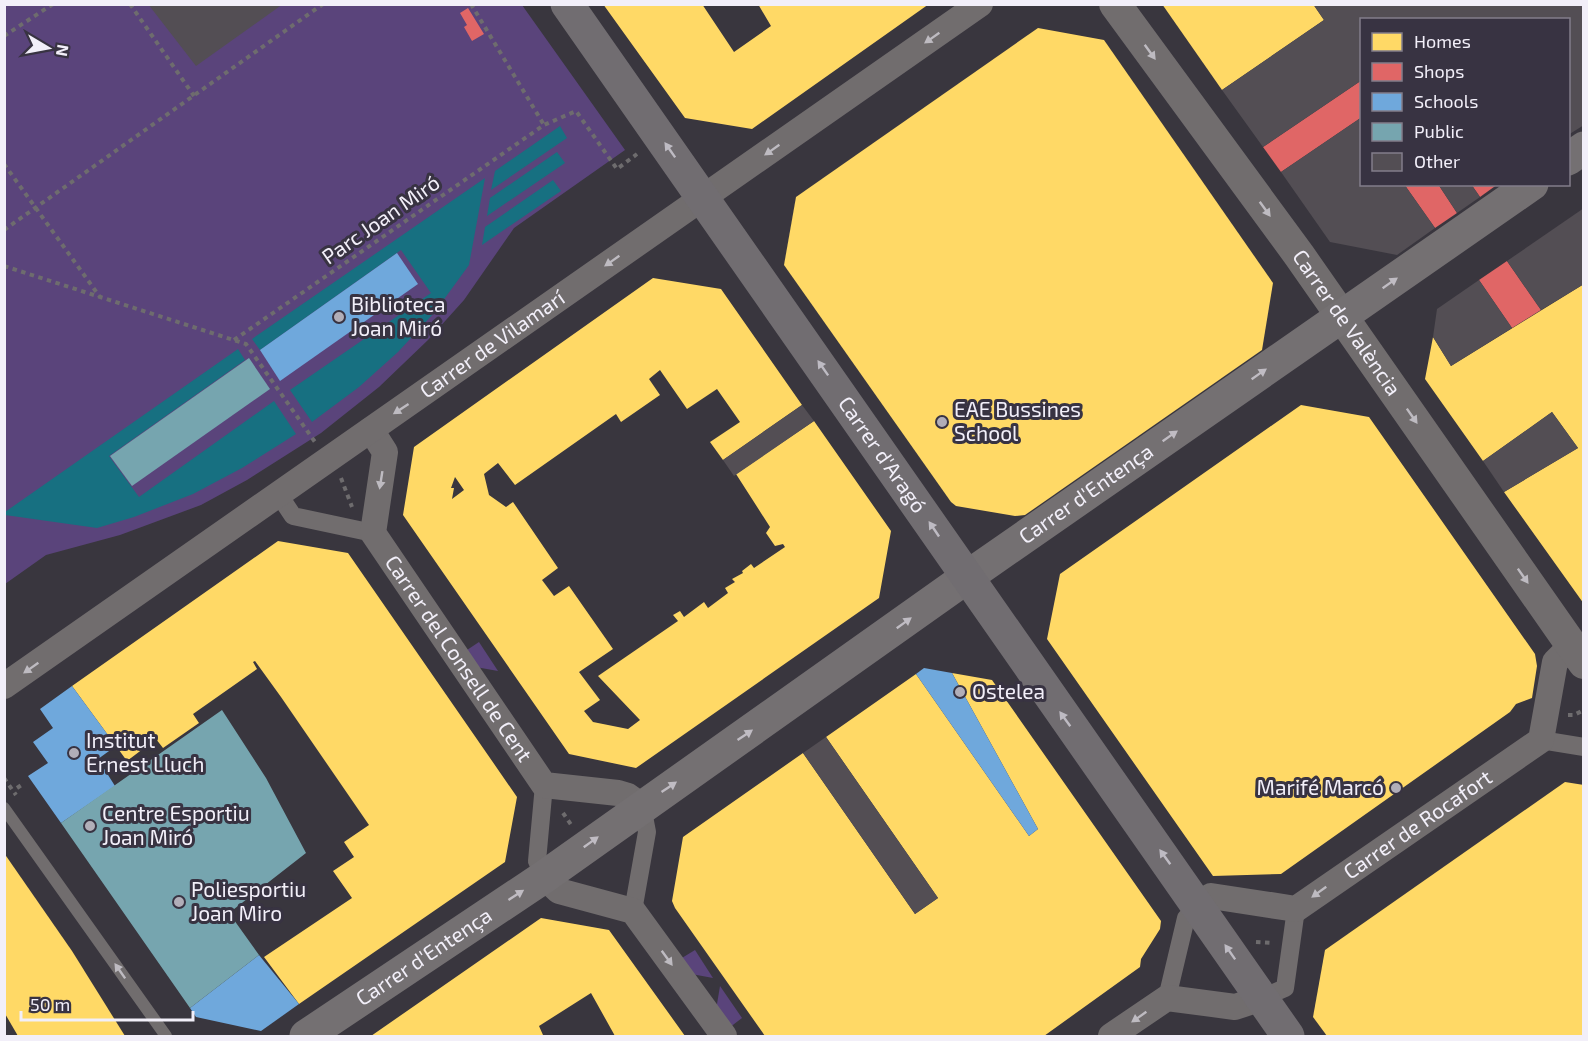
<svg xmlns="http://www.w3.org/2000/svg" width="1588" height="1041" viewBox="0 0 1588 1041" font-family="'Exo 2',sans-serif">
  <rect width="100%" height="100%" fill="#39363e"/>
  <!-- green -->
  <g fill="#5a447b">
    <path d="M5 5H522L625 150 514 228 464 300 428 340 379 387 321 433 247 480 201 505 120 535 46 555 5 584Z"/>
    <path d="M479 642 498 671 470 666 461 654Z"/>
    <path d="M695 950 713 978 686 973 677 961Z"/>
    <path d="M720 986 742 1018 725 1031 715 1016Z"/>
  </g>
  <!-- water -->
  <g fill="#177081">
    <path d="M560 126 567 138 491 190 495 171Z"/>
    <path d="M557 152 565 163 487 216 490 198Z"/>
    <path d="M485 178 469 265 434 313 398 352 359 387 312 422 290 390 431 293 401 250 260 350 252 339Z"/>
    <path d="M553 180 561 191 482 245 485 227Z"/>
    <path d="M238 349 245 360 109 456 139 497 274 401 296 434 242 468 193 494 134 517 97 528 5 515V512Z"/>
  </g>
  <!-- homes -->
  <g fill="#ffd966" fill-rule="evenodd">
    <path d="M603 4H702L734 52 771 26 758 4H929L752 129 685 118Z"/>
    <path d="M1162 4H1313L1324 20 1222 90Z"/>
    <path d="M1038 28 1104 40 1273 283 1262 350 1025 515 1015 516 956 506 951 502 784 265 796 197Z"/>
    <path d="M653 278 721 289 802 405 723 460 710 442 740 422 717 389 687 409 660 370 649 379 660 395 621 422 616 414 515 485 498 463 484 474 489 495 506 507 513 502 558 568 542 580 554 596 569 586 613 649 579 672 600 700 584 711 593 722 628 729 640 720 598 676 678 621 673 615 680 611 684 617 704 602 708 608 728 593 725 588 735 582 732 579 743 573 742 571 751 564 754 568 785 547 783 544 775 546 766 533 770 527 736 474 814 421 891 531 879 598 636 768 569 754 403 515 414 447ZM455 477 464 490 452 499 454 488H451Z"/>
    <path d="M1584 284V604L1504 492 1578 448 1552 412 1483 461 1425 379 1433 337 1451 366Z"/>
    <path d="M1301 405 1369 417 1535 654 1537 666 1532 698 1516 704 1510 712 1281 874 1213 876 1047 639 1060 574Z"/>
    <path d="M278 541 348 553 517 797 505 862 299 1004 264 957 352 898 333 871 354 857 344 842 369 825 281 697 255 661 253 662 257 669 193 714 199 723 163 748 156 739 127 761 72 686Z"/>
    <path d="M952 673 992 680 1161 921 1160 929 1141 959 1140 967 1044 1036H765L675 908 672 901 683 837 803 753 915 914 938 898 826 737 916 674 1029 836 1038 829Z"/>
    <path d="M1565 782 1584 785V1036H1327L1313 1017 1325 950Z"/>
    <path d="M4 853 72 951 125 1036H18L4 1012Z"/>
    <path d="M541 918 609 930 685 1036H615L591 993 539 1026 543 1035 541 1036H371Z"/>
  </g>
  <!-- shops -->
  <g fill="#e06666">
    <path d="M468 8 484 34 472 41 464 27 467 25 460 13Z"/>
    <path d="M1362 80V117L1281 172 1263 147Z"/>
    <path d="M1404 184H1438L1457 213 1435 228Z"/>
    <path d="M1471 184H1498L1480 197Z"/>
    <path d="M1507 261 1541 310 1512 328 1479 280Z"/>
  </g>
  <!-- schools -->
  <g fill="#6fa8dc">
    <path d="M397 253 418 284 280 381 260 350Z"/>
    <path d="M924 668 952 673 1038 829 1029 836 916 674Z"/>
    <path d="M72 686 116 746 98 759 115 786 61 823 28 776 48 763 33 742 53 728 40 709Z"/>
    <path d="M259 955 299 1004 261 1031 196 1017 190 1008Z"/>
  </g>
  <!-- public -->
  <g fill="#76a5af">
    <path d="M249 358 270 389 132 486 110 456Z"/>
    <path d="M222 710 266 778 306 853 229 913 259 955 190 1008 61 823Z"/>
  </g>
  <!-- building -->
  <g fill="#534e54">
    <path d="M148 4H283L196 66Z"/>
    <path d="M1313 4H1584V125L1568 135V20H1362V80L1263 147 1222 90 1324 20Z"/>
    <path d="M1362 117V184H1404L1435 228 1397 255 1330 242 1281 172Z"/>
    <path d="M1438 184H1471L1480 197 1457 213Z"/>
    <path d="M1584 208V284L1541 310 1507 261Z"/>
    <path d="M1479 280 1512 328 1451 366 1433 337 1437 309Z"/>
    <path d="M802 405 814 421 734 476 723 460Z"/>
    <path d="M1552 412 1578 448 1504 492 1483 461Z"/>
    <path d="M826 737 938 898 915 914 803 753Z"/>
  </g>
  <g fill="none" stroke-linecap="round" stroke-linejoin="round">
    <!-- path -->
    <g stroke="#6e6c6e" stroke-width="4" stroke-dasharray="4.5 4.5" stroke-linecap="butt">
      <path d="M130 4 194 96"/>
      <path d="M471 4 544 125"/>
      <path d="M4 36 53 4"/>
      <path d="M4 164 100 297"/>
      <path d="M4 230 323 4"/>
      <path d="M4 266 246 344 315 442"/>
      <path d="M234 340 544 125 576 111 617 169 637 154"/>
      <path d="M341 478 352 507"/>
      <path d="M1568 715H1574L1584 710"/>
      <path d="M4 778 16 795"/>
      <path d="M17 788 23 784"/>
      <path d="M563 813 572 826"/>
      <path d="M1256 942 1273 943"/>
    </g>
    <!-- service -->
    <path stroke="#716d6e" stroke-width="12" d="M4 808 166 1036"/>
    <!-- pedestrian -->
    <g stroke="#716d6e" stroke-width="18">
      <path d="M279 495 293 516 373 533"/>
      <path d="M1541 740 1584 747"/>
      <path d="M544 877 537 861 544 785"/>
      <path d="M633 911 647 832 642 806"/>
      <path d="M1167 998 1186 918 1198 905"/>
      <path d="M1262 998 1285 988 1296 909"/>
    </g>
    <!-- minor -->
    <g stroke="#716d6e" stroke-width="26">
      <path id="s1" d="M371 430 385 452 373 533 544 785 618 793 628 796 642 806"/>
      <path id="s2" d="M4 686 980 4"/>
      <path d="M544 877 559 891 633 911 724 1036"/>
      <path id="s3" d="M1198 905 1211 896 1296 909 1541 740 1555 662 1571 646"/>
      <path d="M1111 1036 1167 998 1235 1007 1262 998"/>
    </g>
    <!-- tertiary -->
    <path stroke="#716d6e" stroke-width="32" id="s4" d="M1115 4 1299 255 1584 663"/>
    <!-- secondary -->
    <g stroke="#747072" stroke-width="33">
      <path d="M1568 159 1584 148"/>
      <path id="s5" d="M306 1036 544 877 967 577 1532 184"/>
    </g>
    <!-- primary -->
    <path stroke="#716d71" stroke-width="33" id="s6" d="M567 4 1288 1036"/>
  </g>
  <!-- one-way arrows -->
  <defs><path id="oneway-solid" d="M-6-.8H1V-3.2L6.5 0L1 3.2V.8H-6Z" transform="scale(1.5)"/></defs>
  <g fill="#bebbc1">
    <use href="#oneway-solid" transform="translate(932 38) rotate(145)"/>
    <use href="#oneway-solid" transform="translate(1150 52) rotate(54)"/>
    <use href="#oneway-solid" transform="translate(772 150) rotate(145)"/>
    <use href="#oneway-solid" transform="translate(1265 209) rotate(54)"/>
    <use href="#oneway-solid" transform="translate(612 261) rotate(145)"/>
    <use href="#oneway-solid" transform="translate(401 409) rotate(147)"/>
    <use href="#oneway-solid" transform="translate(1412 416) rotate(55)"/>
    <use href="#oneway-solid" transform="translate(381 480) rotate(99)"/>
    <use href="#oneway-solid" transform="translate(1523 576) rotate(55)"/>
    <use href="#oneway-solid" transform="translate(31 668) rotate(145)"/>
    <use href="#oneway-solid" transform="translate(1319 892) rotate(144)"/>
    <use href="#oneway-solid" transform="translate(667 958) rotate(54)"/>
    <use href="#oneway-solid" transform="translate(120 971) rotate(-125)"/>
    <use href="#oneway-solid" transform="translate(1139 1017) rotate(145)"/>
  </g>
  <g fill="#bebbc3">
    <use href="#oneway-solid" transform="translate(670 150) rotate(-125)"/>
    <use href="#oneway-solid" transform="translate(823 368) rotate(-125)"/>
    <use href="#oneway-solid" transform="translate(934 529) rotate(-124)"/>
    <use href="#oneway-solid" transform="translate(1065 719) rotate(-126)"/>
    <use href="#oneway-solid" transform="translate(1165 857) rotate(-126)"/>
    <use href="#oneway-solid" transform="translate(1230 952) rotate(-125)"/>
  </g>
  <g fill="#c0bcc3">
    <use href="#oneway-solid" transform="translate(1390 283) rotate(-35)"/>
    <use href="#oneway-solid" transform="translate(1259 374) rotate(-35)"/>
    <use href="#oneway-solid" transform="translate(1170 436) rotate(-35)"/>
    <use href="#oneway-solid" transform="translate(904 623) rotate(-36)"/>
    <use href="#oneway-solid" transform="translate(745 735) rotate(-34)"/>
    <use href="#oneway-solid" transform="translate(669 787) rotate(-34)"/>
    <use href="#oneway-solid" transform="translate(591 842) rotate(-36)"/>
    <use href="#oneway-solid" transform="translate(516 895) rotate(-33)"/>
  </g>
  <!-- markers -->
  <g fill="#b1aeb8" stroke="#383342" stroke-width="2">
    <circle cx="339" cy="317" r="6"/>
    <circle cx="942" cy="422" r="6"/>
    <circle cx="960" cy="692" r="6"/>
    <circle cx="74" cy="753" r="6"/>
    <circle cx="1396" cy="788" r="6"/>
    <circle cx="90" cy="826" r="6"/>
    <circle cx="179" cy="902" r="6"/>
  </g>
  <g text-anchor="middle" stroke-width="6" stroke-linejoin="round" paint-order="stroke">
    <!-- street labels -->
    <g font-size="21" fill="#f2eff9" stroke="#383342">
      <text transform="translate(381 220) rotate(-35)" y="7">Parc Joan Miró</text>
      <text dy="7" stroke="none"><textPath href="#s4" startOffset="394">Carrer de València</textPath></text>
      <text dy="7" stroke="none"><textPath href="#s2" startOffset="596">Carrer de Vilamarí</textPath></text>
      <text dy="7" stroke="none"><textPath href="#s6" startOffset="550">Carrer d'Aragó</textPath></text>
      <text dy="7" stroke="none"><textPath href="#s5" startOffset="950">Carrer d'Entença</textPath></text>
      <text dy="7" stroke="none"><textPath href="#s1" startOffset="260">Carrer del Consell de Cent</textPath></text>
      <text dy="7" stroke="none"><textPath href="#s3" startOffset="250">Carrer de Rocafort</textPath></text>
      <text dy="7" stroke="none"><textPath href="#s5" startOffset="142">Carrer d'Entença</textPath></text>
    </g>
    <!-- poi labels -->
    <g font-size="21" fill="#f2eff9" stroke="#383342" text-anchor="start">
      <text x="351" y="312">Biblioteca<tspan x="351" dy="24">Joan Miró</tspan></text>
      <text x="954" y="417">EAE Bussines<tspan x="954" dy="24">School</tspan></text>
      <text x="972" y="699">Ostelea</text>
      <text x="86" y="748">Institut<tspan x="86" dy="24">Ernest Lluch</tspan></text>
      <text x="1384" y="795" text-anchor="end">Marifé Marcó</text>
      <text x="102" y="821">Centre Esportiu<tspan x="102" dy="24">Joan Miró</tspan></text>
      <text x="191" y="897">Poliesportiu<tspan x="191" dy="24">Joan Miro</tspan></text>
    </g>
  </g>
  <!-- border -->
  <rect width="1588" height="1041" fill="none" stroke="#f2eff9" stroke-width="12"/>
  <!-- legend -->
  <rect x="1360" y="18" width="210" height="168" fill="#383342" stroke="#827e8b" stroke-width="1.5"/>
  <rect x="1372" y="33" width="30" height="18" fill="#ffd966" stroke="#827e8b" stroke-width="1.5"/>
  <text x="1414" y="48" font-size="18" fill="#f2eff9">Homes</text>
  <rect x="1372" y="63" width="30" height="18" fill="#e06666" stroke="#827e8b" stroke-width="1.5"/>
  <text x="1414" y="78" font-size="18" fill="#f2eff9">Shops</text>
  <rect x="1372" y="93" width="30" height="18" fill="#6fa8dc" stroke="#827e8b" stroke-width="1.5"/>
  <text x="1414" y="108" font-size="18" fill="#f2eff9">Schools</text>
  <rect x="1372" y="123" width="30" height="18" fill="#76a5af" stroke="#827e8b" stroke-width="1.5"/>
  <text x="1414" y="138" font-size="18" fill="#f2eff9">Public</text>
  <rect x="1372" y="153" width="30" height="18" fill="#534e54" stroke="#827e8b" stroke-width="1.5"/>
  <text x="1414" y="168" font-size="18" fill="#f2eff9">Other</text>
  <!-- north arrow -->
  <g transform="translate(48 48) rotate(100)" stroke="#383342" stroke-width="4.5" paint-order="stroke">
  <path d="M0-4.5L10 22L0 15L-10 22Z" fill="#f2eff9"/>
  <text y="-9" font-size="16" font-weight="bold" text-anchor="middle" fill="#f2eff9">N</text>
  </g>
  <!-- scale -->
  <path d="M21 1011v9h172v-9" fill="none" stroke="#f2eff9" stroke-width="3"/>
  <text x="30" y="1011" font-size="18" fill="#f2eff9" stroke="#383342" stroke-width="4.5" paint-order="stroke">50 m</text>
</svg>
